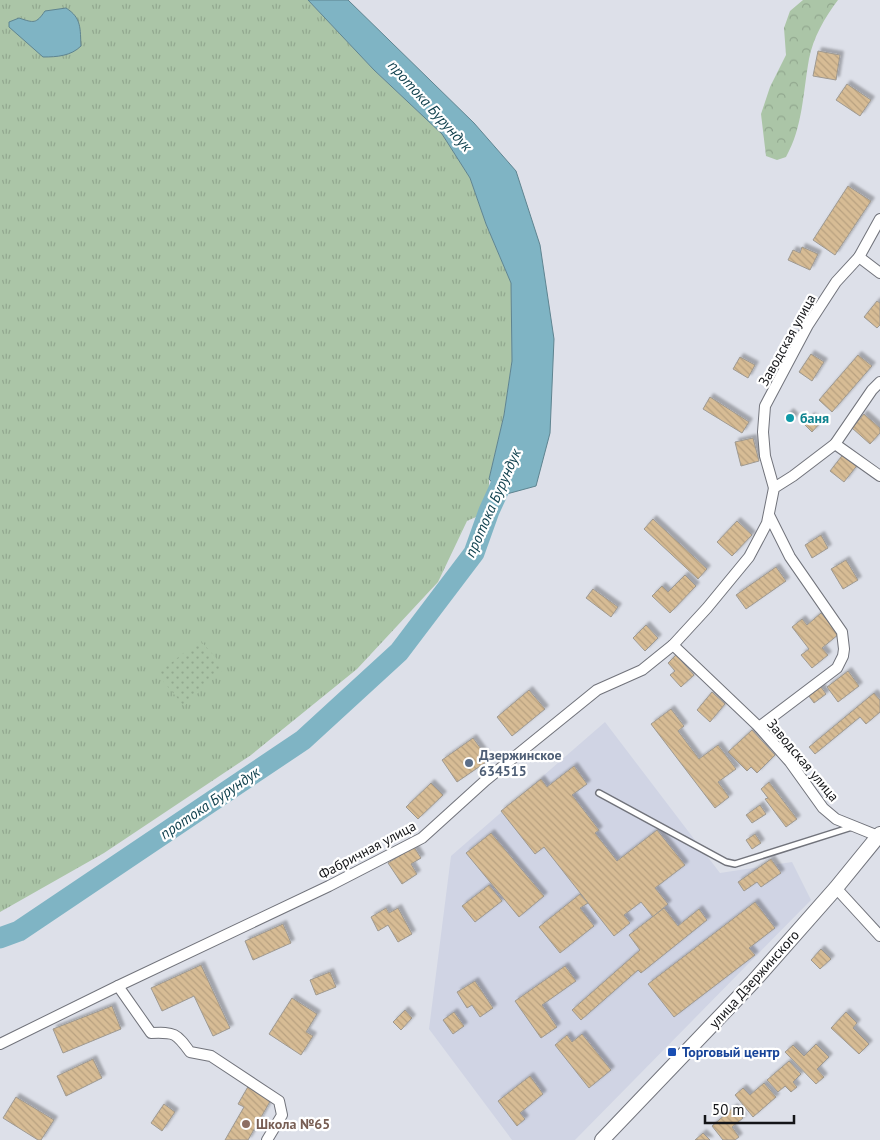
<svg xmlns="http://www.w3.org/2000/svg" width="880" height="1140" viewBox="0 0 880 1140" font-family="'PT Sans',sans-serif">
  <defs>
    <pattern id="grass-tufts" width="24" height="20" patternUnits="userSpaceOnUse" patternTransform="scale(1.25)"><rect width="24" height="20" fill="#abc5a7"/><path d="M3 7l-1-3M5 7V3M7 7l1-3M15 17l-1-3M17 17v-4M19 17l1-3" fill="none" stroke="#92a88f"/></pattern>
    <pattern id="forest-crowns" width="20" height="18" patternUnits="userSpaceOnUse" patternTransform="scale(1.25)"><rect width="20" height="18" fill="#abc5a7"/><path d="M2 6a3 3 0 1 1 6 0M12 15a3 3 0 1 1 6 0" fill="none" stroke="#92a88f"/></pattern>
    <pattern id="garden-dots" width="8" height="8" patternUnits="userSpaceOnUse" patternTransform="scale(1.25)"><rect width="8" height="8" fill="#abc5a7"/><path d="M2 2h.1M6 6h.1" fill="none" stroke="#92a88f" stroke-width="1.8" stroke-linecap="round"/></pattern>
    <pattern id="building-back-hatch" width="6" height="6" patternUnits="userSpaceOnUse" patternTransform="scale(1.25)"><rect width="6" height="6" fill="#d7bc95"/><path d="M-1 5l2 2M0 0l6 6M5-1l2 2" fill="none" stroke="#b8a180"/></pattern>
    <filter id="shadow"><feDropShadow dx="3.5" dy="-3.5" stdDeviation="1" flood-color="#0004"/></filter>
  </defs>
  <rect width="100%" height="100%" fill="#dde0e9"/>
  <!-- built -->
  <path fill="#d0d4e4" d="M605 722 720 873 792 862 811 900 575 1140H512L429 1029 451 856Z"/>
  <!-- grass -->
  <path fill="url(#grass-tufts)" d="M0 0H308L374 70 442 134 470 178 486 224 511 283 512 361 504 415 489 479V511L467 521 438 582 357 669 251 755 104 853 0 912Z"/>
  <!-- forest -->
  <path fill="url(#forest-crowns)" d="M803 0H838C825 17 813 38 809 59 803 92 803 127 786 157L777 160 766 156 761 114 770 87 786 55 784 28 790 11Z"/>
  <!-- garden -->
  <path fill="url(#garden-dots)" d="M200 640 225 668 184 706 157 674Z"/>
  <!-- water -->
  <g fill="#7fb4c4" stroke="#5f8490">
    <path d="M308 0H348L474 123 516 171 540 245 554 339 550 433 536 486 503 495 489 479 504 415 512 361 511 283 486 224 470 178 442 134 374 70Z"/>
    <path d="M66 8C82 18 80 29 81 46 71 56 57 57 43 57L9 27V22L19 18C34 23 36 24 45 11Z"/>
  </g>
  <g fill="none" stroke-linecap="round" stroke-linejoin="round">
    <!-- river -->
    <path stroke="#7fb4c4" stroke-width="21" d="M0 938 19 931 303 740 399 652 474 553 489 511 510 465"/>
  </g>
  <!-- building -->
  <g fill="url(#building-back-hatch)" stroke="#9e9991" filter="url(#shadow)">
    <path d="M818 51 840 55 836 80 813 76Z"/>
    <path d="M847 84 871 100 860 116 836 100Z"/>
    <path d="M848 186 871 201 835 255 813 240Z"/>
    <path d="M802 247 818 254 810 270 788 260 793 250 800 253Z"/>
    <path d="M877 301 880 303V325L877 328 864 317Z"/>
    <path d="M811 354 824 362 812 381 799 372Z"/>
    <path d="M858 355 872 366 832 412 819 400Z"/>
    <path d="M740 357 755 365 748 378 733 369Z"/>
    <path d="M710 397 749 422 742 433 703 409Z"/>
    <path d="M790 412 795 417 790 423 784 418Z"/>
    <path d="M864 414 880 428V433L870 444 852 428Z"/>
    <path d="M811 416 820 423 812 432 804 424Z"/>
    <path d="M753 438 759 461 741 466 735 442Z"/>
    <path d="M845 452 859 463 844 482 830 471Z"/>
    <path d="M653 519 707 569 698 579 644 529Z"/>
    <path d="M737 521 752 535 732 556 717 542Z"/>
    <path d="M821 535 828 548 812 558 805 545Z"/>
    <path d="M846 560 858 580 843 589 831 569Z"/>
    <path d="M776 567 786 581 746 609 736 595Z"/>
    <path d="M685 575 696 586 670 613 652 596 662 586 668 592Z"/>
    <path d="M593 589 618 607 611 617 586 598Z"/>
    <path d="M821 613 839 634 822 648 828 655 812 668 801 655 809 649 792 627 802 619 807 625Z"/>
    <path d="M646 625 658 638 645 651 633 638Z"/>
    <path d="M676 655 694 675 681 687 670 675 675 671 668 663Z"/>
    <path d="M848 671 859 686 838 702 827 687Z"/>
    <path d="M818 683 826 694 814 703 806 692Z"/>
    <path d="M529 690 545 709 512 736 497 717Z"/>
    <path d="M712 692 725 704 710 722 697 710Z"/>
    <path d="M874 693 880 700V712L866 724 860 717 815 754 809 747Z"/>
    <path d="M671 709 684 726 678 731 699 759 718 745 736 769 718 782 729 797 715 808 651 724Z"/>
    <path d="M752 730 775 755 757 773 751 767 747 771 728 752Z"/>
    <path d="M473 738 489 760 457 782 442 760Z"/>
    <path d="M574 766 587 784 572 795 599 830 595 833 617 861 657 830 685 865 655 888 668 904 653 917 641 902 624 915 630 923 614 936 544 847 535 854 501 811 541 779 547 787Z"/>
    <path d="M769 782 797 819 786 827 765 799 768 798 761 789Z"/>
    <path d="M431 783 443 795 418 819 406 807Z"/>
    <path d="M760 805 766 814 752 823 746 815Z"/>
    <path d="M491 833 544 896 519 917 466 853Z"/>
    <path d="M755 834 761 843 752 849 746 840Z"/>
    <path d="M414 847 421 858 411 864 417 874 402 884 388 863Z"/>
    <path d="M771 859 781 873 761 887 757 882 744 891 738 882Z"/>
    <path d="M489 885 502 901 475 922 462 906Z"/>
    <path d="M580 894 588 903 580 908 594 926 560 953 539 927Z"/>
    <path d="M755 902 775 928 749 948 755 955 674 1017 648 984Z"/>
    <path d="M386 908 389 913 398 908 412 934 398 942 388 925 378 931 371 917Z"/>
    <path d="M664 908 678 926 699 909 707 920 641 973 638 970 581 1020 572 1010 640 950 629 935Z"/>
    <path d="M283 924 291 943 253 960 245 941Z"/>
    <path d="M821 949 831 959 820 969 811 960Z"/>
    <path d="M201 965 230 1028 213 1036 194 996 162 1011 151 988Z"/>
    <path d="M565 966 576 981 542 1005 557 1027 541 1038 515 1001Z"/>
    <path d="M330 972 336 987 316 995 310 980Z"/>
    <path d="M475 981 493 1008 480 1017 472 1005 467 1008 457 992Z"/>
    <path d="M292 998 317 1014 306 1032 313 1036 301 1055 269 1034Z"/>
    <path d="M112 1006 121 1029 63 1053 53 1029Z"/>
    <path d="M405 1010 412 1018 401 1030 393 1022Z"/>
    <path d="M454 1012 464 1026 453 1034 443 1020Z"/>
    <path d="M846 1012 857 1023 853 1028 869 1044 859 1054 831 1028Z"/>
    <path d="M582 1034 611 1070 589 1088 555 1045 567 1035 572 1042Z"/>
    <path d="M816 1044 829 1057 817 1069 824 1077 816 1084 785 1052 793 1045 804 1056Z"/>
    <path d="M93 1059 102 1078 66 1096 57 1076Z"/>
    <path d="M789 1061 801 1074 793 1082 797 1087 791 1092 785 1086 778 1092 767 1080Z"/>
    <path d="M530 1076 543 1094 520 1113 525 1119 517 1126 498 1101Z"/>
    <path d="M764 1083 776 1097 753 1117 735 1095 743 1088 750 1095Z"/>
    <path d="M249 1085 272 1098 248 1140H225L244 1107 238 1104Z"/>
    <path d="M16 1097 54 1120 41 1140H38L3 1118Z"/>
    <path d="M164 1104 175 1112 162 1131 151 1123Z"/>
    <path d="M734 1107 743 1118 732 1127 739 1137 735 1140H723L712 1126Z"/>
    <path d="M703 1133 710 1140H695Z"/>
  </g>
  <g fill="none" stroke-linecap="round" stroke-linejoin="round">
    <!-- lane casing -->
    <g stroke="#71737b" stroke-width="8">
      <path id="lane" d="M599 793 726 862 735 864 852 827"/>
    </g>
    <!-- street casing -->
    <g stroke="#71737b" stroke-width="12">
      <g id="street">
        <path d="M859 257 880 273"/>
        <path d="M835 444 880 476"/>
        <path d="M774 488 765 456 763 432 765 406 808 325 836 282 859 257 880 219"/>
        <path d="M673 645 759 727 790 762 823 808 836 819 878 836"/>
        <path d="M759 727 837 668 843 656 844 649 842 632 790 557 769 515"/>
        <path d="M836 888 880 936"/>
        <path d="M118 986 151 1033C175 1032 176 1033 190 1052L211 1056 279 1101 282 1115 267 1140"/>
        <path d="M0 1044 118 986 329 886 422 838 486 780 597 690 642 670 673 645 707 608 749 557 767 523 774 488 793 476 835 444 872 390 880 382"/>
      </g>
    </g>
    <!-- secondary casing -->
    <g stroke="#71737b" stroke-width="16">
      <path id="secondary" d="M602 1140 753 982 836 888 880 834"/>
    </g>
    <!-- lane -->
    <use href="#lane" stroke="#fff" stroke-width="5"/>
    <!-- street -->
    <use href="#street" stroke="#fff" stroke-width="10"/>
    <!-- secondary -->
    <use href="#secondary" stroke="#fff" stroke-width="14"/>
  </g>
  <!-- markers -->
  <circle fill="#0f9aa8" stroke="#fff" stroke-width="2" cx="790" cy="418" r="5"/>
  <circle fill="#5c6f8a" stroke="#fff" stroke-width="2" cx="469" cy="763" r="5"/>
  <rect fill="#1a4fb4" stroke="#fff" stroke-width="2" x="667" y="1047" width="10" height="10" rx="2.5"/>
  <circle fill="#8d6e63" stroke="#fff" stroke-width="2" cx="246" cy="1124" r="5"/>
  <g text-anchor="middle" stroke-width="4.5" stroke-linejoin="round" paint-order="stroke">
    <!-- street labels -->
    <g font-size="14" fill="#141518" stroke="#fff">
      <text transform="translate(787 340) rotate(-61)" y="5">Заводская улица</text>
      <text transform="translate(803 760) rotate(50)" y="5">Заводская улица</text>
      <text transform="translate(367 850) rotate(-28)" y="5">Фабричная улица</text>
      <text transform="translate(754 979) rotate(-48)" y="5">улица Дзержинского</text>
    </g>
    <!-- culture labels -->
    <g font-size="14" font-weight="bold" fill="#0d838f" stroke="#fff" text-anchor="start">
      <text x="800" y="423">баня</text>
    </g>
    <!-- service labels -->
    <g font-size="14" font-weight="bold" fill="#4e5e75" stroke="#fff" text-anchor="start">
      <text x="479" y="760">Дзержинское<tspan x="479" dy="16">634515</tspan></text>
    </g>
    <!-- transit labels -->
    <g font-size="14" font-weight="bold" fill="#164399" stroke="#fff" text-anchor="start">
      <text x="682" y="1057">Торговый центр</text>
    </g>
    <!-- education labels -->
    <g font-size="14" font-weight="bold" fill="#785e54" stroke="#fff" text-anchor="start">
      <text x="256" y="1129">Школа №65</text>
    </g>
    <!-- water labels -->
    <g font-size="15" font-style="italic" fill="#0d3e4b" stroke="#fff">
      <text transform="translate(430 106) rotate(48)" y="5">протока Бурундук</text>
      <text transform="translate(493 503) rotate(-66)" y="5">протока Бурундук</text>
      <text transform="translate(210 803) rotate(-34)" y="5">протока Бурундук</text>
    </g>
  </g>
  <!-- scale -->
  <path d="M705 1115v8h89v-8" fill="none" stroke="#141518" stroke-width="2.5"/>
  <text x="712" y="1115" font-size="15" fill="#141518" stroke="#ffffff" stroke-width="4" paint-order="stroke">50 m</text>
</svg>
